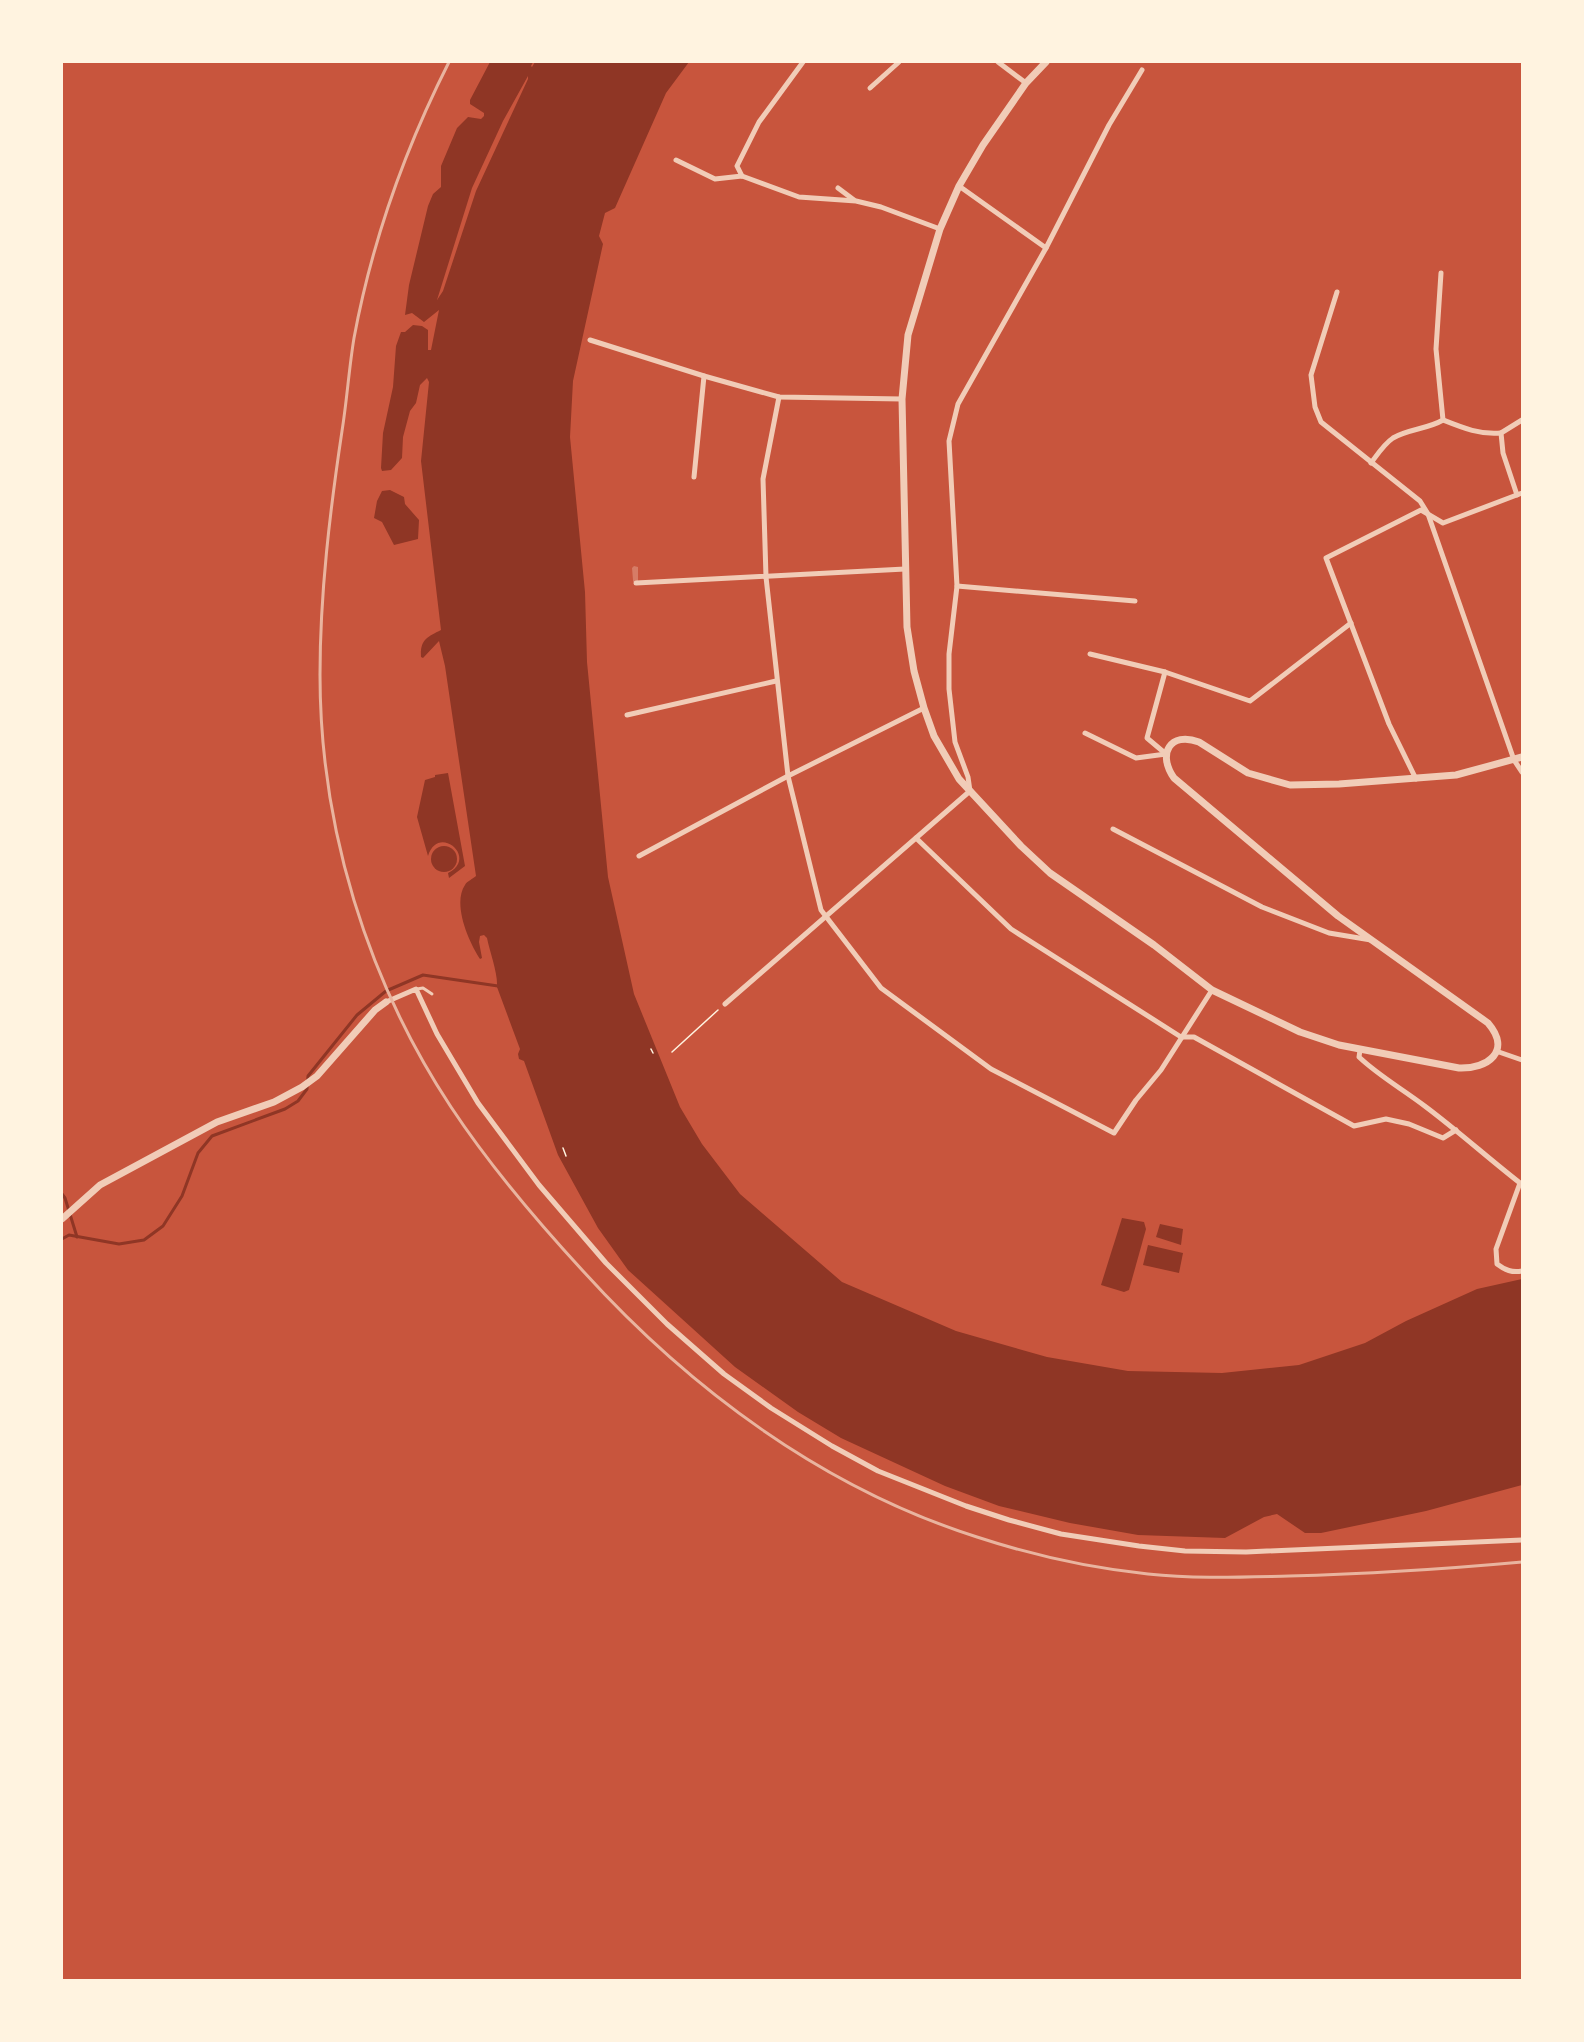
<svg xmlns="http://www.w3.org/2000/svg" width="1584" height="2042" viewBox="0 0 1584 2042" font-family="Jost,sans-serif">
  <rect width="100%" height="100%" fill="#c8553d"/>
  <!-- water -->
  <g fill="#8f3625" fill-rule="evenodd">
    <path d="M490 62H533L531 66 532 67 535 62H689L666 93 615 208 605 213 599 236 603 244 573 381 570 437 585 592 587 662 608 877 634 994 680 1107 702 1144 740 1194 842 1282 956 1331 1047 1357 1128 1371 1222 1373 1299 1365 1365 1343 1406 1321 1477 1289 1522 1279V1485L1426 1511 1321 1533H1305L1277 1514 1264 1517 1225 1538 1138 1535 1070 1523 999 1506 945 1486 841 1438 798 1412 735 1367 628 1270 598 1228 558 1155 524 1061 519 1059 518 1054 520 1049 497 987C498 973 490 953 487 938L484 935 480 936 479 942 482 958 480 959C469 942 452 904 465 885 467 881 473 879 476 876L445 666 439 641 423 658 421 657C420 640 427 637 441 630L421 461 429 382 427 378 420 385 416 403 410 411 403 437 402 458 391 470 382 471 381 468 383 433 393 387 396 346 401 332H405L413 325 422 326 428 330V350H431L439 310 424 322 412 313 405 315 409 285 428 206 433 194 441 187V166L457 128 468 117 481 119 484 116V113L470 104V100ZM528 76V79L476 191 443 291 437 300 472 188 503 121Z"/>
    <path d="M390 490 404 497 405 504 419 520 418 539 394 545 382 522 374 518 377 501 382 491Z"/>
    <path d="M448 773 465 866 449 878 448 873C479 858 438 823 428 856L417 817 425 780 435 777V775Z"/>
    <circle cx="444" cy="859" r="13"/>
    <path d="M1122 1218 1144 1222 1146 1229 1129 1290 1124 1292 1101 1285Z"/>
    <path d="M1160 1224 1183 1229 1181 1245 1156 1237Z"/>
    <path d="M1148 1245 1183 1253 1179 1273 1143 1265Z"/>
  </g>
  <g fill="none" stroke-linecap="round" stroke-linejoin="round">
    <!-- stream -->
    <g stroke="#8f3625" stroke-width="3">
      <path d="M62 1194 65 1198 77 1237"/>
      <path d="M62 1239 69 1235 119 1244 144 1240 163 1226 182 1196 198 1153 212 1136 285 1109 298 1101 307 1089 308 1076 357 1015 386 991 423 975 498 986"/>
    </g>
  </g>
  <!-- building -->
  <path fill="#d67c66" d="M634 566 638 567V581L633 582V580L632 568Z"/>
  <g fill="none" stroke-linecap="round" stroke-linejoin="round">
    <!-- path -->
    <g stroke="#fff3e0" stroke-width="1.5">
      <path d="M651 1049 653 1053"/>
      <path d="M672 1052 718 1010"/>
      <path d="M563 1148 566 1156"/>
    </g>
    <!-- service -->
    <path stroke="#f1ccb7" stroke-width="3" d="M417 989 423 988 432 994"/>
    <!-- minor -->
    <g stroke="#f1ccb7" stroke-width="5">
      <path d="M998 62 1026 83"/>
      <path d="M870 88 899 62"/>
      <path d="M676 160 715 179 742 176 799 197 856 201 881 207 940 229"/>
      <path d="M742 176 737 166 759 122 803 62"/>
      <path d="M959 186 1046 248"/>
      <path d="M838 188 854 200"/>
      <path d="M1337 292 1311 375 1315 407 1321 422 1420 501 1428 514 1514 760 1522 772"/>
      <path d="M590 340 704 376 779 397 902 399"/>
      <path d="M779 397 763 479 766 577 788 776 821 910 881 988 991 1069 1114 1133 1136 1100 1161 1070 1212 990"/>
      <path d="M1443 420C1463 428 1480 435 1501 433"/>
      <path d="M1371 463C1377 455 1384 444 1393 438 1408 429 1428 429 1443 420L1436 349 1441 273"/>
      <path d="M694 477 704 376"/>
      <path d="M1517 495 1503 453 1501 433 1522 420"/>
      <path d="M636 583 905 569"/>
      <path d="M957 586 1135 601"/>
      <path d="M1090 654 1165 672 1250 701 1351 623"/>
      <path d="M1165 672 1147 738 1166 754"/>
      <path d="M627 715 776 681"/>
      <path d="M1085 733 1136 758 1166 754"/>
      <path d="M1416 779 1389 724 1326 558 1421 510 1443 523 1522 493"/>
      <path d="M1113 829 1262 907 1329 933 1371 940"/>
      <path d="M916 838 1011 929 1181 1037H1194L1354 1126 1386 1119 1409 1124 1443 1138 1456 1130"/>
      <path d="M639 856 788 776 924 708"/>
      <path d="M386 1002 416 989 437 1034 478 1103 539 1185 606 1263 667 1324 724 1374 771 1408 832 1446 878 1471 966 1506 1009 1520 1061 1534 1139 1546 1185 1551 1246 1552 1522 1540"/>
      <path d="M725 1004 970 791 968 777 955 742 949 689V654L957 586 949 441 958 404 1046 248 1109 125 1142 70"/>
      <path d="M1360 1050 1359 1057C1379 1076 1404 1090 1426 1107 1458 1131 1488 1158 1520 1183L1496 1249 1497 1264C1505 1270 1512 1273 1522 1271"/>
      <path d="M1496 1051 1522 1060"/>
    </g>
    <!-- tertiary -->
    <g stroke="#f1ccb7" stroke-width="7">
      <path d="M1046 62 1026 83 983 145 959 186 940 229 908 335 902 399 907 627 914 671 924 708 934 736 959 779 1021 846 1050 873 1154 945 1212 990 1300 1032 1339 1045 1459 1068C1488 1069 1512 1051 1488 1023L1338 916 1174 778C1157 754 1170 731 1199 742L1248 773 1290 785 1339 784 1456 775 1522 757"/>
      <path d="M62 1219 100 1185 217 1122 274 1102 302 1087 317 1076 375 1010 386 1002"/>
    </g>
    <!-- rail -->
    <path stroke="#e9b49f" stroke-width="3" d="M449 62C405 149 372 241 354 338 349 368 347 400 342 431 330 511 320 593 320 675 320 827 367 980 451 1107 490 1166 535 1219 583 1271 690 1389 823 1488 977 1537 1032 1555 1090 1568 1148 1574 1195 1579 1242 1577 1289 1576 1367 1574 1445 1569 1522 1562"/>
  </g>
  <!-- border -->
  <rect width="1584" height="2042" fill="none" stroke="#fff3e0" stroke-width="126"/>
</svg>
